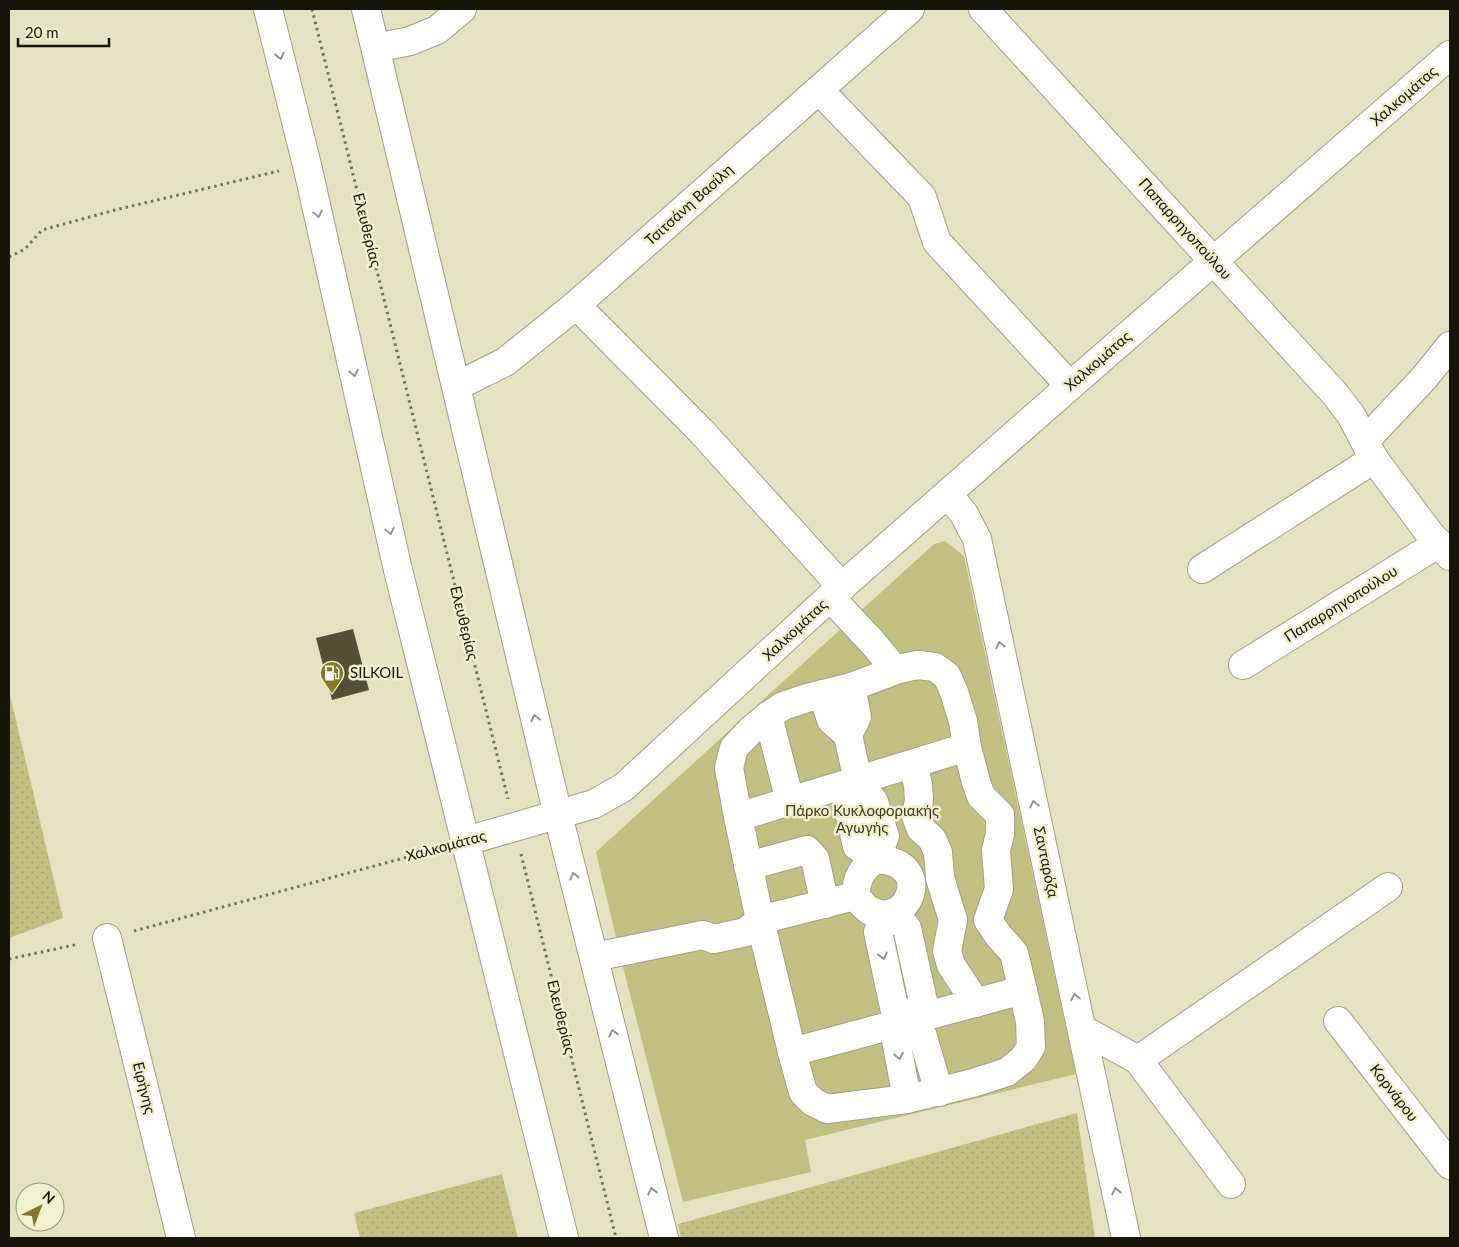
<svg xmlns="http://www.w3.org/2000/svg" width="1459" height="1247" viewBox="0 0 1459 1247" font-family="Lato,sans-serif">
  <defs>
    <pattern id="grass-dots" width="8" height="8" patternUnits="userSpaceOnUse" patternTransform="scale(1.25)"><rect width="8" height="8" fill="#c2c080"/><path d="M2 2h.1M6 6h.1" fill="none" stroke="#a6a46d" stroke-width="1.8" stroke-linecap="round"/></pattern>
  </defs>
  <rect width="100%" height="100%" fill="#e3e2c1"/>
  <!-- grass -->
  <g fill="url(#grass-dots)">
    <path d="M9 691 63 918 9 938Z"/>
    <path d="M1077 1113 1095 1238H681L678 1224Z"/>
    <path d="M502 1174 518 1238H360L354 1213Z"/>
  </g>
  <!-- park -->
  <path fill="#c2c080" d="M945 541 964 556 1076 1074 805 1140 811 1172 683 1202 622 963 596 852 934 544Z"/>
  <!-- building -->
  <path fill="#535135" d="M353 629 369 690 332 700 316 638Z"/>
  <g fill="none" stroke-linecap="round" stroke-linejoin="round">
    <!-- minor casing -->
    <g stroke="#a1a081" stroke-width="30">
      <g id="minor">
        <path d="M268 9 307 165 398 570 564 1238"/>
        <path d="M366 9 558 815 664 1238"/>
        <path d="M983 9 1335 394 1351 415 1374 459 1430 534 1450 556"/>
        <path d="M376 48 410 41 437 30 462 9"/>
        <path d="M819 90 922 197 937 242 1070 386"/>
        <path d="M576 305 701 431 842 587"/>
        <path d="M457 386 505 362 576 305 910 9"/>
        <path d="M1365 441 1424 378 1450 346"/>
        <path d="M948 494 964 514 977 539 1126 1238"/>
        <path d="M1202 569 1374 459"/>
        <path d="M830 597 874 644 892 666 899 669"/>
        <path d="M1243 665 1439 543"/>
        <path d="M823 694 831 720 848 735 858 781 874 802 885 836 876 859 857 846 847 804 858 781"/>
        <path d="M768 716 790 801"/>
        <path d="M848 735 857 717 851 687"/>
        <path d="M913 764 918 785 919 800 916 816 921 829 932 839 938 852 940 878 953 920 947 951 951 965 976 1003"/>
        <path d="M738 817 967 747 963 721 954 692 947 676 935 667 917 665 899 669 851 687 807 698 783 706 768 716 751 730 734 748 729 768 738 817 760 920 792 1052 1023 990"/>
        <path d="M466 841 594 804 624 787 830 597 1070 386 1450 55"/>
        <path d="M876 859C939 862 906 933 869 910 864 907 859 900 855 896 857 878 861 869 876 859Z"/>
        <path d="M748 866 807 850 815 859 825 904"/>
        <path d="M107 938 181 1238"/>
        <path d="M594 957 703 935 714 939 746 932 760 920 855 896"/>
        <path d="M1338 1021 1450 1165"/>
        <path d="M1082 1029 1138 1060 1388 887"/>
        <path d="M792 1052 803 1092 813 1102 827 1109 907 1099 973 1083 1007 1072 1023 1059 1031 1047 1030 1021 1014 953 998 935 988 920 999 889 996 850 1000 834V815L981 796 976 782 967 747"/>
        <path d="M1138 1060 1231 1184"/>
        <path d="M907 1099 896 1040 915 1019 923 1001 907 928 892 913 878 932 894 1007 915 1019 923 1037 939 1092"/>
      </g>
    </g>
    <!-- path -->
    <g stroke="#73725d" stroke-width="3" stroke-dasharray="2.5 4" stroke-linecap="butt">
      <path d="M312 9 508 799"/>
      <path d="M9 257 25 249 42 230 115 210 279 171"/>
      <path d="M521 854 616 1238"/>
      <path d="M134 931 437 849"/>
      <path d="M9 959 79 944"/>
    </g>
    <!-- minor -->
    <use href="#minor" stroke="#fff" stroke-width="28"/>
  </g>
  <!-- one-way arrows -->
  <defs><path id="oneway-chevron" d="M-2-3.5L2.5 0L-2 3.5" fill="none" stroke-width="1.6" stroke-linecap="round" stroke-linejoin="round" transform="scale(1.25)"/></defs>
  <g stroke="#969690">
    <use href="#oneway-chevron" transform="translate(280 56) rotate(76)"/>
    <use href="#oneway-chevron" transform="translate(318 214) rotate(77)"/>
    <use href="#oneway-chevron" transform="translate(354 373) rotate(77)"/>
    <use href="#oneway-chevron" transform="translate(390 531) rotate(77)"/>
    <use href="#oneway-chevron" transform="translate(1000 645) rotate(-102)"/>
    <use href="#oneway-chevron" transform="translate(535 718) rotate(-103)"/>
    <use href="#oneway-chevron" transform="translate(1034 804) rotate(-102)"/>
    <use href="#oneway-chevron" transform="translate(574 876) rotate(-104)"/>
    <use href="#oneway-chevron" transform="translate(883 956) rotate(77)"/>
    <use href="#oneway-chevron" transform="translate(1075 997) rotate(-102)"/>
    <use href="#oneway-chevron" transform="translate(613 1033) rotate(-104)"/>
    <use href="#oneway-chevron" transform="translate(899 1056) rotate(79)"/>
    <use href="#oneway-chevron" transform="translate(652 1191) rotate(-104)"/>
    <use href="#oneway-chevron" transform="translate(1116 1191) rotate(-102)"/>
  </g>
  <!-- icons -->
  <defs>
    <g id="fuel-pin" transform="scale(1.25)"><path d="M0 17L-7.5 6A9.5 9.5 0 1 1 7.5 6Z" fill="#817c23" stroke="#f0efce"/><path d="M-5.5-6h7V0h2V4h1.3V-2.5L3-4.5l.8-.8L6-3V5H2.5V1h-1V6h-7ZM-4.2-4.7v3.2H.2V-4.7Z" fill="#fff"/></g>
  </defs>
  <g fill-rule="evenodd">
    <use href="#fuel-pin" x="332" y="673"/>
  </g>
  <g text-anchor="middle" stroke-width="5" stroke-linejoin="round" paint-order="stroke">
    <!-- street labels -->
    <g font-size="15" fill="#151509" stroke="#f0efce">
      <text transform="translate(1404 96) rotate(-41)" y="5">Χαλκομάτας</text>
      <text transform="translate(689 205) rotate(-42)" y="5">Τσιτσάνη Βασίλη</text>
      <text transform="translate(1185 229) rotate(48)" y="5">Παπαρρηγοπούλου</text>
      <text transform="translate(367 230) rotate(76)" y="5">Ελευθερίας</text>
      <text transform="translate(1098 361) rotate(-41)" y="5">Χαλκομάτας</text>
      <text transform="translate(1341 604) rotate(-32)" y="5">Παπαρρηγοπούλου</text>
      <text transform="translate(464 623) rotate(76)" y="5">Ελευθερίας</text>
      <text transform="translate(795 630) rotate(-43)" y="5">Χαλκομάτας</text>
      <text transform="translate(446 846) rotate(-15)" y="5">Χαλκομάτας</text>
      <text transform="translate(1046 862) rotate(78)" y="5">Σανταρόζα</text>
      <text transform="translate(561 1017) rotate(76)" y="5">Ελευθερίας</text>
      <text transform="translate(144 1088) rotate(76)" y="5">Ειρήνης</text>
      <text transform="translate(1394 1093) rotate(52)" y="5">Κορνάρου</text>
    </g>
    <!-- poi labels -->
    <g font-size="15" fill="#151509" stroke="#f0efce" text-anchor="start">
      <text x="350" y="678">SILKOIL</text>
    </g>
    <!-- park labels -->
    <g font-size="15" fill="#3f3d1b" stroke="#f0efce">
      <text x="862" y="816">Πάρκο Κυκλοφοριακής<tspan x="862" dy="17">Αγωγής</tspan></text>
    </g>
  </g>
  <!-- border -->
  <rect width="1459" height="1247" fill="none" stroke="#151509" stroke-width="20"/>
  <!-- north arrow -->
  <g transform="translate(40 1207) rotate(42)"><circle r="24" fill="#f0efce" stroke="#98987f"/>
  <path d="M0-4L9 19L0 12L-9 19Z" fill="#817c23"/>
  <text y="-8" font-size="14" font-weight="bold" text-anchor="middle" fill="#151509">N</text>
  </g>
  <!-- scale -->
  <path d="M18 38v8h91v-8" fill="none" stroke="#151509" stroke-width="2.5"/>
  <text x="25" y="38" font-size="15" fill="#151509" stroke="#f0efce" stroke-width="4" paint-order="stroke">20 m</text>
</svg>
